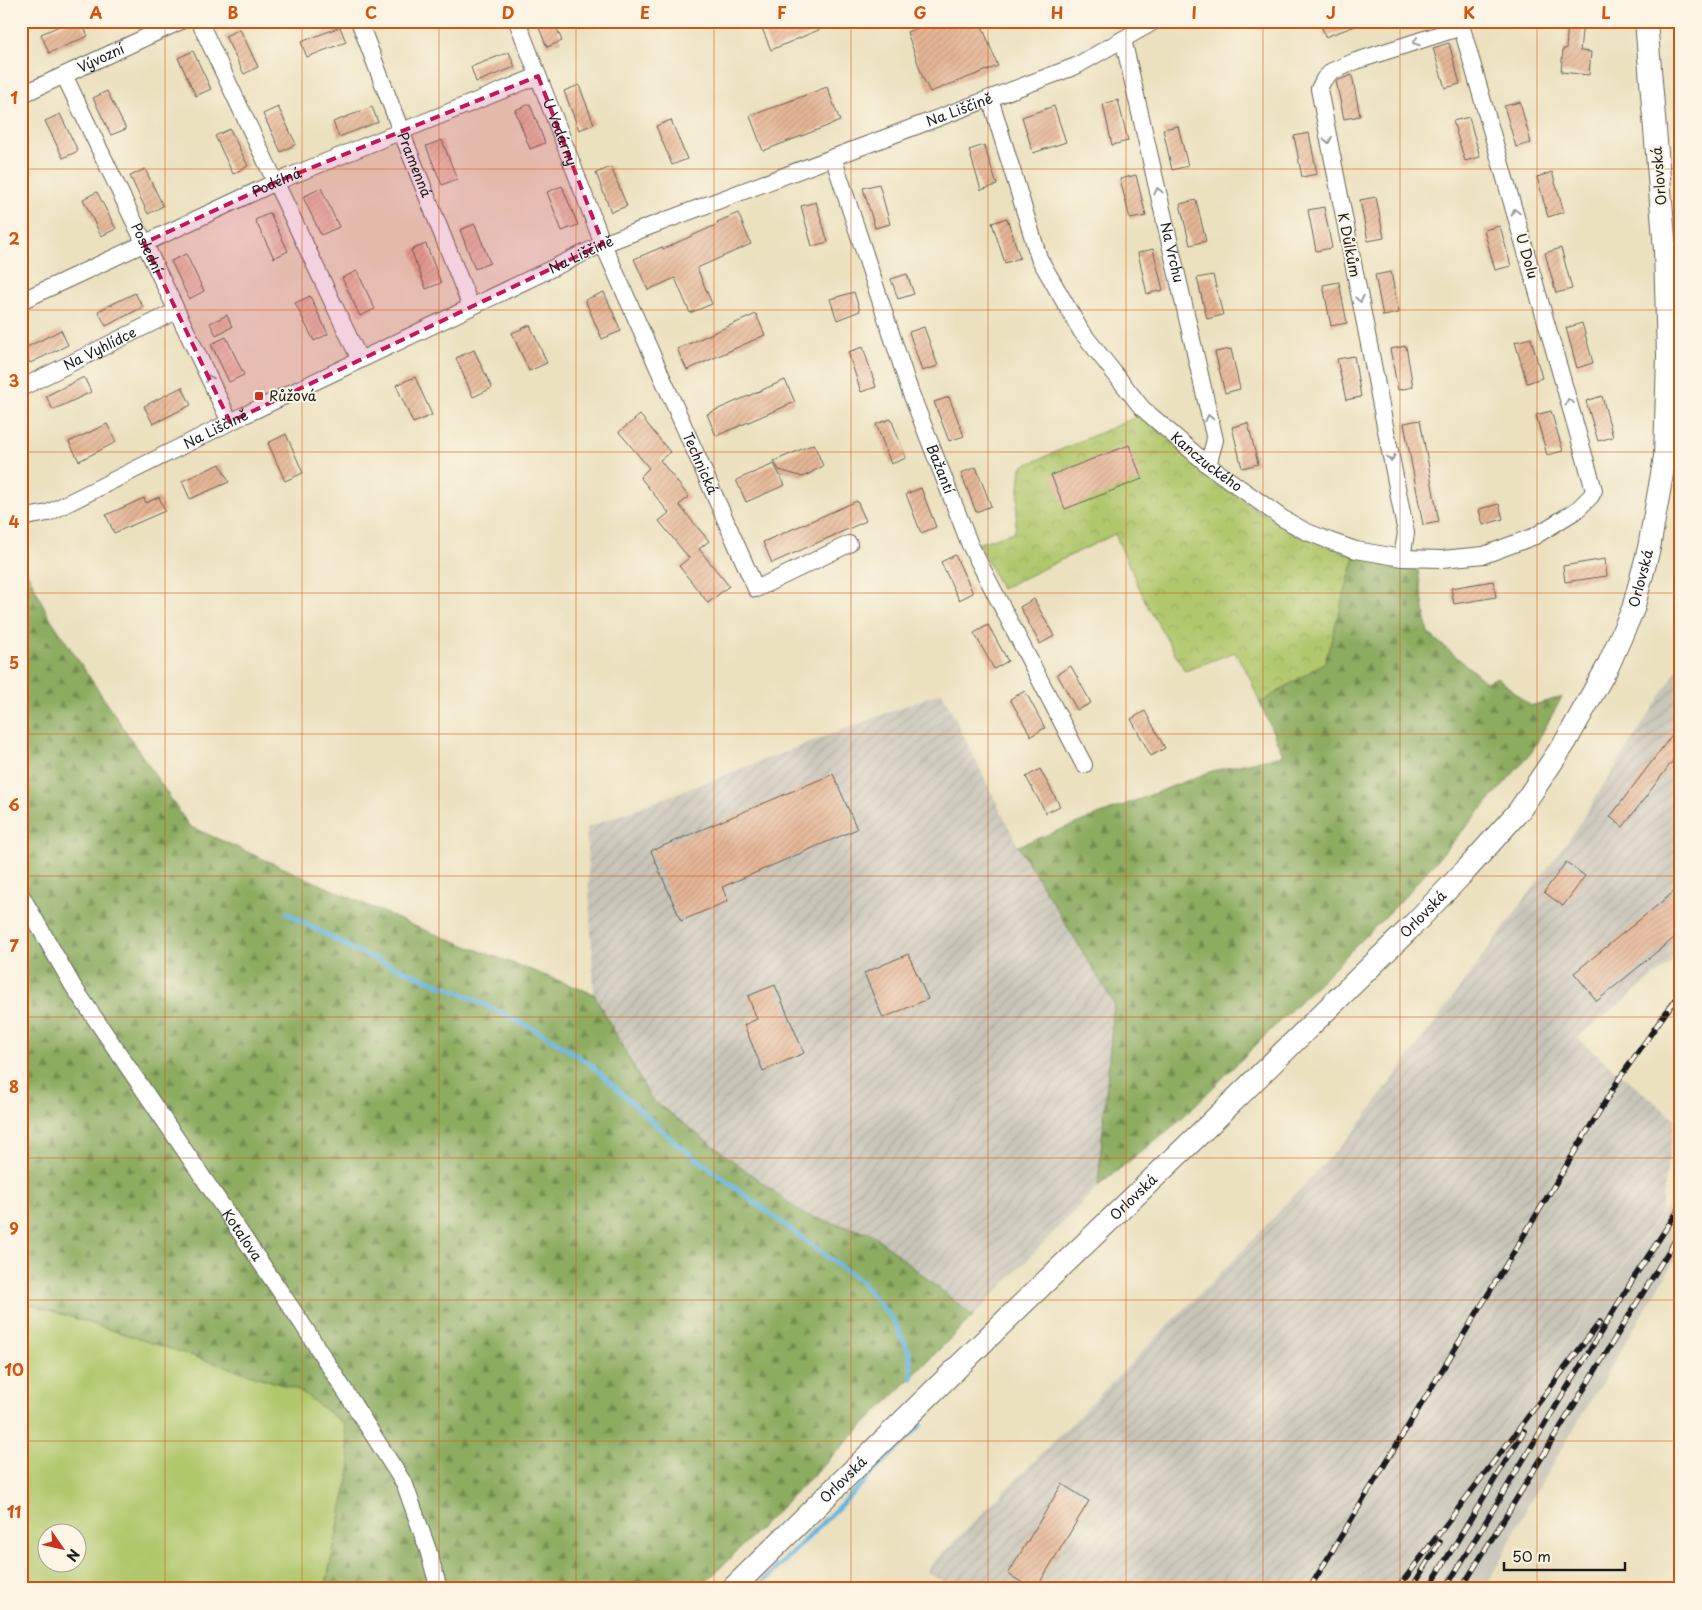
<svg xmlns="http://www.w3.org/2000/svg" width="1702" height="1610" viewBox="0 0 1702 1610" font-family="'Playpen Sans',sans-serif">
  <defs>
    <pattern id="industrial-furrows" width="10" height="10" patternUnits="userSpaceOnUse" patternTransform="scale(1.25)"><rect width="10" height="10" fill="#c8c4b8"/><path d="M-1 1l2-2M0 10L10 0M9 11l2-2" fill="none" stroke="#aba89e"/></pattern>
    <pattern id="forest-firs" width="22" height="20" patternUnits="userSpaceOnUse" patternTransform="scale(1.25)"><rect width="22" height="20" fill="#8cac60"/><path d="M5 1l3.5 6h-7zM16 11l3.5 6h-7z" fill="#728b4e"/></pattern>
    <pattern id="park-crowns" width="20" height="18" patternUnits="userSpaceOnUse" patternTransform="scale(1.25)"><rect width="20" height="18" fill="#b0c76c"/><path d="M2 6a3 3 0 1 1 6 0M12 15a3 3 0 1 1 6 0" fill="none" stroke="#97aa5d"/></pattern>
    <pattern id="building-hatch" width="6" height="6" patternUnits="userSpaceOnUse" patternTransform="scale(1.25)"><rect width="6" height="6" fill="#e5b596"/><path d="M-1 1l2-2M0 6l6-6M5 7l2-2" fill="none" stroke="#c49b81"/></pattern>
  </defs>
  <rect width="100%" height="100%" fill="#fcf5e5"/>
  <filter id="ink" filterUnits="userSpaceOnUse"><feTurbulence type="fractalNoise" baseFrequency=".02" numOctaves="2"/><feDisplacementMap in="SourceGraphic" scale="10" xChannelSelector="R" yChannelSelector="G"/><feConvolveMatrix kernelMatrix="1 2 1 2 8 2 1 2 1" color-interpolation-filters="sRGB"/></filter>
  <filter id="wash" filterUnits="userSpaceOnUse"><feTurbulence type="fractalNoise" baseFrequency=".0096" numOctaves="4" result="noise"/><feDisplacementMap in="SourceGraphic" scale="20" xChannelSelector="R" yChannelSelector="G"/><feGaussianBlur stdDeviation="1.12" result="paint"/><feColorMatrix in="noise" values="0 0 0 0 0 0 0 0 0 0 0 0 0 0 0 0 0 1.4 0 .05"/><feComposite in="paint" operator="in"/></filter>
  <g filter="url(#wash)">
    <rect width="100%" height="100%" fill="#ebe1bf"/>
    <!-- industrial -->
    <g fill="url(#industrial-furrows)">
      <path d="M1681 664V955L1577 1038 1675 1119 1660 1214 1381 1589H955L925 1571 1236 1257 1354 1132 1576 829Z"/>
      <path d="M942 692 1018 846 1114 1003 1098 1186 973 1316 872 1234 805 1215 651 1099 594 994 586 828Z"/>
    </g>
    <!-- railway -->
    <path fill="#c8c4b8" d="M1681 1182V1250L1531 1500 1485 1589H1381L1672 1200Z"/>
    <!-- grass -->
    <path fill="#b0c76c" stroke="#667244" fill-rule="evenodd" d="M21 1301 299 1390 344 1424 351 1466 325 1589H21ZM48 1532H78V1562H48Z"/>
    <!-- forest -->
    <g fill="url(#forest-firs)" stroke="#54643e">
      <path d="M1355 556 1417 565 1428 633 1486 682 1497 677 1530 706 1562 697 1531 753 1398 904 1177 1123 1098 1186 1114 1003 1018 846 1212 771 1283 755 1260 703 1325 662Z"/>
      <path d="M21 559 48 615 189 826 414 926 594 994 651 1099 805 1215 872 1234 973 1316 699 1589H325L351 1466 344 1424 299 1390 21 1301Z"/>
    </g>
    <!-- park -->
    <path fill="url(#park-crowns)" stroke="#667244" d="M1141 415 1230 492 1296 535 1355 556 1325 662 1260 703 1249 676 1235 652 1185 671 1147 605 1115 534 1001 589 979 543 1015 532 1021 467Z"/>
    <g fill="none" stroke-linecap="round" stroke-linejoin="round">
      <!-- stream -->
      <g stroke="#66b5e0" stroke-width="5">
        <path d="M287 913 356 951 463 994 544 1034 591 1065 677 1144 861 1282 894 1321 910 1354 912 1378"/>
        <path d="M756 1589 921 1425"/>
      </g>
    </g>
    <g id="blocks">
      <!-- building -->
      <g fill="url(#building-hatch)">
        <path d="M71 21H81L88 36 49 53 41 34Z"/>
        <path d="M536 21H554L562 41 547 47Z"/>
        <path d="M759 21H840L771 50Z"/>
        <path d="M935 21H980L998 66 930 92 923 78 907 32Z"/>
        <path d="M1320 21H1363L1364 23 1325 37Z"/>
        <path d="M1568 21H1583L1580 51 1591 52 1589 75 1561 72 1563 49H1566Z"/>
        <path d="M340 27 346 42 307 57 301 42Z"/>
        <path d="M240 29 258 67 244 74 225 36Z"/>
        <path d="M1449 43 1460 84 1445 88 1433 48Z"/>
        <path d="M193 51 211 89 196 96 178 58Z"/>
        <path d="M509 52 515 67 476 82 471 67Z"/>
        <path d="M1352 75 1360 116 1344 119 1336 81Z"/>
        <path d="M579 85 594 124 579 130 564 91Z"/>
        <path d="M827 87 840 121 763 151 750 116Z"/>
        <path d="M107 91 126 129 111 135 93 98Z"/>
        <path d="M1118 100 1128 141 1112 145 1103 104Z"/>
        <path d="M1520 102 1531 143 1516 147 1504 106Z"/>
        <path d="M530 104 545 143 530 149 515 110Z"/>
        <path d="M1054 106 1066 142 1033 153 1022 117Z"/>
        <path d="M278 107 296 144 281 152 263 114Z"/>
        <path d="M372 107 378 122 339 137 333 122Z"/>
        <path d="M60 114 78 151 63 158 45 121Z"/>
        <path d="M1469 117 1480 157 1465 161 1453 121Z"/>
        <path d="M671 120 687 159 672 165 656 126Z"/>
        <path d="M1178 126 1188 166 1172 170 1163 129Z"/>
        <path d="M230 129 248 166 233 174 215 136Z"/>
        <path d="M1309 133 1317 174 1302 177 1294 136Z"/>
        <path d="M442 140 457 179 442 185 426 146Z"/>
        <path d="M984 145 997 185 981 190 969 150Z"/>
        <path d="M611 167 627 206 611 212 596 173Z"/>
        <path d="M145 169 163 206 148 214 130 176Z"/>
        <path d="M1552 172 1564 212 1548 217 1537 177Z"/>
        <path d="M1136 175 1146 216 1130 219 1120 179Z"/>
        <path d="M879 184 890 224 875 228 863 188Z"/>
        <path d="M562 186 578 225 562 231 547 192Z"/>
        <path d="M321 188 339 227 321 235 303 197Z"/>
        <path d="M97 192 116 229 101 236 83 199Z"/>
        <path d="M1376 197 1384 238 1368 241 1360 200Z"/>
        <path d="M1196 200 1206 241 1190 245 1180 204Z"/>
        <path d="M816 202 828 242 812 246 801 206Z"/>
        <path d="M1324 207 1332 248 1316 251 1308 210Z"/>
        <path d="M270 213 288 251 274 258 255 220Z"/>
        <path d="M738 213 751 244 697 268 712 304 690 313 675 278 648 290 634 259 662 247 663 249 718 224 717 222Z"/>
        <path d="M1007 218 1020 258 1005 263 992 223Z"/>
        <path d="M475 224 490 263 475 269 460 230Z"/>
        <path d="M1500 226 1511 266 1495 270 1484 230Z"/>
        <path d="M426 244 441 283 426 289 411 250Z"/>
        <path d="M1561 248 1572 289 1556 293 1545 253Z"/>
        <path d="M1153 249 1163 290 1147 294 1138 253Z"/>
        <path d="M186 254 204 291 189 299 171 261Z"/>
        <path d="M357 271 375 309 360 316 342 278Z"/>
        <path d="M1391 272 1399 313 1383 316 1375 275Z"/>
        <path d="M907 274 914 294 898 299 891 279Z"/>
        <path d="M1213 275 1223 315 1207 319 1197 278Z"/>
        <path d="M1339 282 1347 323 1331 326 1323 285Z"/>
        <path d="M604 292 621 331 602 339 585 300Z"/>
        <path d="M854 292 860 311 837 320 830 299Z"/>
        <path d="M135 293 143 307 106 326 98 311Z"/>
        <path d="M310 296 328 334 314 341 295 303Z"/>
        <path d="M756 314 765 335 687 370 677 349Z"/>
        <path d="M227 315 232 327 216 335 210 323Z"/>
        <path d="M1582 323 1593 363 1577 368 1566 328Z"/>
        <path d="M530 325 547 363 529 371 512 333Z"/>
        <path d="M924 327 938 366 922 371 909 332Z"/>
        <path d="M61 330 68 345 30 363 23 349Z"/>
        <path d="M226 337 244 375 229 382 211 344Z"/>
        <path d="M1531 338 1542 378 1527 383 1515 342Z"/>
        <path d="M1406 346 1413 387 1398 390 1390 349Z"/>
        <path d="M863 347 876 387 861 392 848 352Z"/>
        <path d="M1231 349 1240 389 1225 393 1215 352Z"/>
        <path d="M474 350 492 388 473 397 456 358Z"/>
        <path d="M1354 356 1361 397 1346 400 1337 359Z"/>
        <path d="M84 377 91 392 53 410 46 396Z"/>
        <path d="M415 377 432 415 413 423 396 385Z"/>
        <path d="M785 380 795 402 716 436 707 414Z"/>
        <path d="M182 387 191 405 153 424 144 406Z"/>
        <path d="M1602 396 1613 437 1598 441 1586 401Z"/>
        <path d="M949 397 964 436 949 441 934 402Z"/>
        <path d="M1551 411 1563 451 1547 455 1536 415Z"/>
        <path d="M640 415 670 452 660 460 689 497 679 505 709 541 699 549 729 586 708 603 679 566 689 558 659 521 669 513 640 477 649 468 619 432Z"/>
        <path d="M891 419 906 458 891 464 876 424Z"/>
        <path d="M1420 420 1439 522 1423 525 1404 423Z"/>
        <path d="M1248 423 1258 464 1242 468 1232 427Z"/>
        <path d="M107 424 116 442 79 461 69 442Z"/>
        <path d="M286 434 303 473 285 481 268 443Z"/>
        <path d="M814 444 823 466 803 477 779 470 774 461Z"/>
        <path d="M1129 445 1142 479 1065 509 1051 475Z"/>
        <path d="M220 464 229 482 190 499 182 481Z"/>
        <path d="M774 464 785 485 746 502 736 480Z"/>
        <path d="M976 467 991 506 976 512 961 473Z"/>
        <path d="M921 488 936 527 921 533 906 494Z"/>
        <path d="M159 497 165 511 114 533 106 515 144 498 146 503Z"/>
        <path d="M857 501 866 521 772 563 763 542Z"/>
        <path d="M1499 504 1503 519 1483 525 1479 509Z"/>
        <path d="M955 555 973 593 959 600 941 562Z"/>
        <path d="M1605 559 1607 576 1565 582 1563 566Z"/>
        <path d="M1493 581 1496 597 1454 604 1451 588Z"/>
        <path d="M1034 599 1054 636 1040 644 1020 607Z"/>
        <path d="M988 625 1008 661 994 669 974 633Z"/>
        <path d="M1071 666 1091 703 1077 710 1057 674Z"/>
        <path d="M1025 691 1045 728 1031 736 1010 699Z"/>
        <path d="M1145 711 1165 748 1151 756 1131 719Z"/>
        <path d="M1681 723V750L1623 827 1610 817Z"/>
        <path d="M1040 769 1060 806 1046 813 1026 777Z"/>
        <path d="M833 774 857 829 722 887 728 901 681 921 651 851Z"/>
        <path d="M1566 862 1585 876 1563 906 1544 892Z"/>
        <path d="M1681 886V932L1597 1001 1574 973Z"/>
        <path d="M908 954 928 999 883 1018 864 973Z"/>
        <path d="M775 985 804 1053 763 1071 744 1025 757 1019 748 996Z"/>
        <path d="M1062 1484 1089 1501 1036 1589H1033L1008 1574Z"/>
      </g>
    </g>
  </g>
  <g filter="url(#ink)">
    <use href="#blocks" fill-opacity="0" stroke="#646155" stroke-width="1"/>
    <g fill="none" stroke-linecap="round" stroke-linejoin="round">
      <!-- street casing -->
      <g stroke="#646155" stroke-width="18">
        <g id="street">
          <path d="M199 21 360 360"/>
          <path id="s1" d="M359 21 401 131 471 307"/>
          <path id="s2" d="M517 21 603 244 756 589 849 544"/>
          <path id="s3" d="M1123 39 1215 440 1208 465"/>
          <path id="s4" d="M64 75 230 422"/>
          <path id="s5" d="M21 95 181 21"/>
          <path id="s6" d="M990 98 1039 258 1081 331 1142 408 1208 465 1282 518 1305 531 1330 541 1356 550 1402 558 1442 559 1484 555 1535 536 1577 510 1591 496 1594 490 1460 21"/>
          <path id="s7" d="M833 157 910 391 970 545 1084 765"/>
          <path id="s8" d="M21 301 276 182 538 76"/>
          <path id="s9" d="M21 388 176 311"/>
          <path id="s10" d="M21 518 48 513 230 422 603 244 1076 66 1155 21"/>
          <path d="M1402 558 1406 533 1319 89 1324 79 1332 71 1356 61 1462 27"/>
          <path id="s11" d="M21 895 73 986 301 1322 405 1485 428 1550 439 1589"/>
        </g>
      </g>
      <!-- secondary casing -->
      <g stroke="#646155" stroke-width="24">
        <g id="secondary">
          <path id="s12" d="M732 1589 1015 1311 1214 1120 1408 930 1466 870 1519 811 1566 741 1608 666 1633 609 1649 548 1665 457 1668 356 1665 250 1646 21"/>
        </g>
      </g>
      <!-- street -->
      <use href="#street" stroke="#fff" stroke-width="16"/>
      <!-- secondary -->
      <use href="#secondary" stroke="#fff" stroke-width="22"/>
      <!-- rail casing -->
      <g stroke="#1c1c1c" stroke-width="5.5">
        <g id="rail">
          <path d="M1309 1589 1619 1079 1667 1011 1681 993"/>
          <path d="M1397 1589 1600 1322"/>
          <path d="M1411 1589 1440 1542"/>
          <path d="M1428 1589 1524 1431"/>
          <path d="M1445 1589 1633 1279 1681 1206"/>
          <path d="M1461 1589 1681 1231"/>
        </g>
      </g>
      <!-- rail -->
      <use href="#rail" stroke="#fcf5e5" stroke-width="4" stroke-dasharray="11" stroke-linecap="butt"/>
    </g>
    <!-- one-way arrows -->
    <defs><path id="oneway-chevron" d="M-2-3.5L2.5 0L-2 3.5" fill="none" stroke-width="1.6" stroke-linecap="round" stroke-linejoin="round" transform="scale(1.25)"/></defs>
    <g stroke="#999">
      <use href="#oneway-chevron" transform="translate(1416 42) rotate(162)"/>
      <use href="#oneway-chevron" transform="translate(1328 140) rotate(79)"/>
      <use href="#oneway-chevron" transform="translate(1158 191) rotate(-103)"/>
      <use href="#oneway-chevron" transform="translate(1515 212) rotate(-106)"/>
      <use href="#oneway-chevron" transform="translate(1360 299) rotate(79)"/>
      <use href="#oneway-chevron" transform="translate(209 378) rotate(-116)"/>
      <use href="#oneway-chevron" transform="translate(1569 402) rotate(-106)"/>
      <use href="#oneway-chevron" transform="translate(1209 418) rotate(-103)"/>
      <use href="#oneway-chevron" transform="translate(1391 458) rotate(79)"/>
    </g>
  </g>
  <!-- marked area -->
  <path fill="#c2185b" fill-opacity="0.2" stroke="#c2185b" stroke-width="4" stroke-dasharray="10 6" stroke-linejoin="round" d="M538 76 603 244 230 422 144 243 276 182Z"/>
  <!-- grid -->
  <path fill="none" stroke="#d4530e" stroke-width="1" stroke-opacity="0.55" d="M165 21V1589M302 21V1589M439 21V1589M576 21V1589M714 21V1589M851 21V1589M988 21V1589M1126 21V1589M1263 21V1589M1400 21V1589M1537 21V1589M21 169H1681M21 310H1681M21 452H1681M21 593H1681M21 734H1681M21 876H1681M21 1017H1681M21 1158H1681M21 1300H1681M21 1441H1681"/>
  <!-- markers -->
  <rect fill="#c8321e" stroke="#fcf5e5" stroke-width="2" x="254" y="391" width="10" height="10" rx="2.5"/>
  <g text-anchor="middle" stroke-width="4" stroke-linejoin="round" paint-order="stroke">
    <!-- street labels -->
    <g font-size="14" fill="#1c1c1c" stroke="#fcf5e5">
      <text dy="5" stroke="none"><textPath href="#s5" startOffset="88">Vývozní</textPath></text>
      <text dy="5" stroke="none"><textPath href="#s10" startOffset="1025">Na Liščině</textPath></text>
      <text dy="5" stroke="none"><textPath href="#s2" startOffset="119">U Vodárny</textPath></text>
      <text dy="5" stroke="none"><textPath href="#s1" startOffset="154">Pramenná</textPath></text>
      <text transform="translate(1659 176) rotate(-95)" y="5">Orlovská</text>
      <text dy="5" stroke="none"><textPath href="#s8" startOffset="282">Podélná</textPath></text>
      <text transform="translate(1349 245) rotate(79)" y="5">K Důlkům</text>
      <text dy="5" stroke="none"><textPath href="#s4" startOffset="192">Poslední</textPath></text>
      <text dy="5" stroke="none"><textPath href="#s3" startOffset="219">Na Vrchu</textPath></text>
      <text dy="5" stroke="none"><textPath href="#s10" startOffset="620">Na Liščině</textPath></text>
      <text transform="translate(1527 256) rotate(74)" y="5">U Dolu</text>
      <text dy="5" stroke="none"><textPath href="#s9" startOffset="88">Na Vyhlídce</textPath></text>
      <text dy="5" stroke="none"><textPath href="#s10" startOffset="215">Na Liščině</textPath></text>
      <text dy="5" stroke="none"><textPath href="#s6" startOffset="434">Kanczuckého</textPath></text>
      <text dy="5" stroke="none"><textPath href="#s2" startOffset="479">Technická</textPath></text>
      <text dy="5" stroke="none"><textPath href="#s7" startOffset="330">Bažantí</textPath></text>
      <text dy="5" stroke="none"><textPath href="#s12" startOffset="1371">Orlovská</textPath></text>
      <text dy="5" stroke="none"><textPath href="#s12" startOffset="966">Orlovská</textPath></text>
      <text dy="5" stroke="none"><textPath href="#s12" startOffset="561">Orlovská</textPath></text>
      <text dy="5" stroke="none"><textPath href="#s11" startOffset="406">Kotalova</textPath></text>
      <text dy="5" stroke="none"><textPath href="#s12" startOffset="156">Orlovská</textPath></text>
    </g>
    <!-- poi labels -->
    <g font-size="14" fill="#1c1c1c" stroke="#fcf5e5" text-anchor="start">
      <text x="269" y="401">Růžová</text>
    </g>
  </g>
  <!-- margin -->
  <rect width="1702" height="1610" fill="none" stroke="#fcf5e5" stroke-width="55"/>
  <!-- north arrow -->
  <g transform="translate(62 1548) rotate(124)"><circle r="24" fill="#fcf5e5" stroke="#a29e95"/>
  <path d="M0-4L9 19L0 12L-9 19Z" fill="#c8321e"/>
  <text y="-8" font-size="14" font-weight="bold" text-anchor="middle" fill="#1c1c1c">N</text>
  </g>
  <!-- scale -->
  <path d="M1504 1562v8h121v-8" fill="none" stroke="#1c1c1c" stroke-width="2.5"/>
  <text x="1512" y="1562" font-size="15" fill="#1c1c1c" stroke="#fcf5e5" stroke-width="4" paint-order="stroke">50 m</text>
  <rect x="28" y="28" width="1646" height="1554" fill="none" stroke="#d4530e" stroke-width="2"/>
  <g font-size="16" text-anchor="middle" font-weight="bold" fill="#d4530e">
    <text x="96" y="19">A</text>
    <text x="233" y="19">B</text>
    <text x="371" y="19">C</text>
    <text x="508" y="19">D</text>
    <text x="645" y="19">E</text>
    <text x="782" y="19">F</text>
    <text x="920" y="19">G</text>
    <text x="1057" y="19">H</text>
    <text x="1194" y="19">I</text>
    <text x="1331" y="19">J</text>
    <text x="1469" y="19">K</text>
    <text x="1606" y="19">L</text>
    <text x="14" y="104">1</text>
    <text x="14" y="245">2</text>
    <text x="14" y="387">3</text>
    <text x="14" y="528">4</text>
    <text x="14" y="669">5</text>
    <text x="14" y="811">6</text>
    <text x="14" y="952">7</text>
    <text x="14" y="1093">8</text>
    <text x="14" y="1235">9</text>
    <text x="14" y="1376">10</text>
    <text x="14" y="1518">11</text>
  </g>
</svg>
